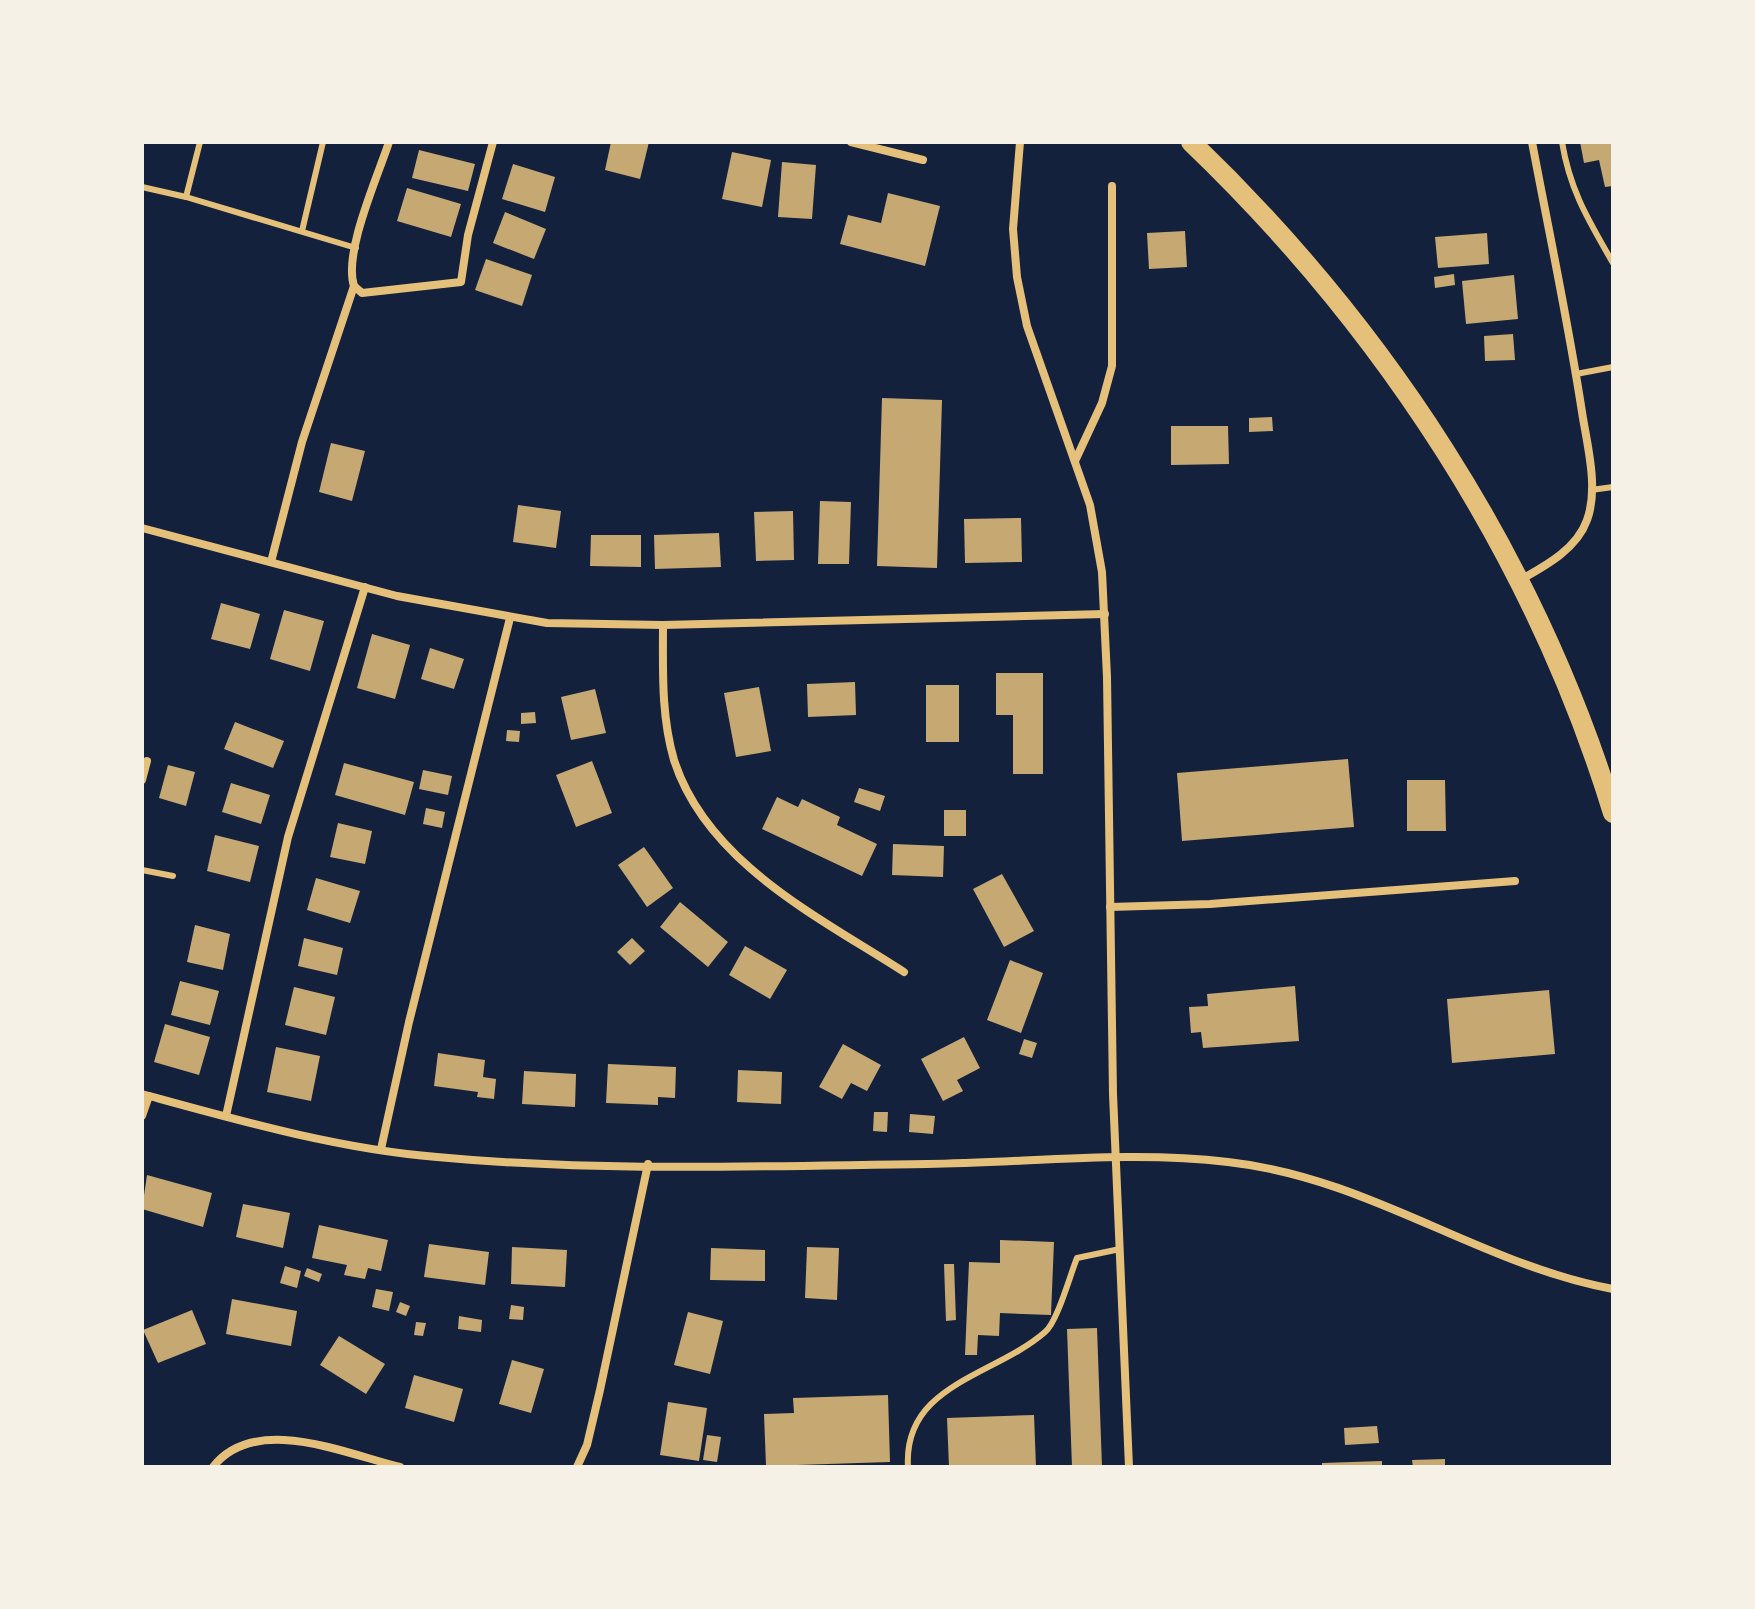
<svg xmlns="http://www.w3.org/2000/svg" width="1755" height="1609" viewBox="0 0 1755 1609" font-family="Georgia,serif">
  <rect width="100%" height="100%" fill="#14213d"/>
  <!-- building -->
  <g fill="#c6a872">
    <path d="M611 142H649L640 179 605 170Z"/>
    <path d="M1580 142H1613V186L1605 187 1599 160 1584 163Z"/>
    <path d="M419 150 475 164 468 191 412 178Z"/>
    <path d="M732 152 771 160 762 207 722 199Z"/>
    <path d="M782 162 816 165 812 219 778 217Z"/>
    <path d="M513 164 555 177 545 212 502 199Z"/>
    <path d="M407 188 461 204 451 237 397 221Z"/>
    <path d="M888 193 940 206 925 266 840 244 848 215 881 223Z"/>
    <path d="M505 212 546 229 534 259 493 243Z"/>
    <path d="M1185 231 1187 267 1149 269 1147 233Z"/>
    <path d="M1487 233 1489 264 1438 268 1435 237Z"/>
    <path d="M486 259 532 275 522 306 475 290Z"/>
    <path d="M1454 274 1455 285 1435 288 1434 277Z"/>
    <path d="M1514 275 1518 319 1466 324 1462 281Z"/>
    <path d="M1513 334 1515 360 1485 361 1484 336Z"/>
    <path d="M882 398 942 400 937 568 877 566Z"/>
    <path d="M1272 417 1273 431 1249 432V418Z"/>
    <path d="M1171 426H1228L1229 464 1171 465Z"/>
    <path d="M331 443 365 451 352 501 319 492Z"/>
    <path d="M820 501 851 502 849 564H818Z"/>
    <path d="M518 505 561 511 556 548 513 542Z"/>
    <path d="M793 511 794 560 756 561 754 512Z"/>
    <path d="M1021 518 1022 562 965 563 964 519Z"/>
    <path d="M719 533 721 567 655 569 654 535Z"/>
    <path d="M591 535H641V567L590 566Z"/>
    <path d="M221 603 260 614 250 649 211 639Z"/>
    <path d="M284 610 324 621 310 671 270 659Z"/>
    <path d="M372 634 410 645 395 699 357 688Z"/>
    <path d="M430 648 464 659 454 689 421 679Z"/>
    <path d="M996 673H1043V774H1013V715H996Z"/>
    <path d="M855 682 856 715 808 717 807 684Z"/>
    <rect x="926" y="685" width="33" height="57"/>
    <path d="M759 687 771 751 736 757 724 693Z"/>
    <path d="M595 689 606 733 571 740 561 697Z"/>
    <path d="M535 712 536 723 521 724V713Z"/>
    <path d="M235 722 284 741 273 768 224 749Z"/>
    <path d="M507 730 520 731 519 742 506 741Z"/>
    <path d="M1348 759 1354 827 1182 841 1177 773Z"/>
    <path d="M592 761 612 813 576 827 556 775Z"/>
    <path d="M344 763 414 782 405 815 335 795Z"/>
    <path d="M168 765 195 772 186 806 159 798Z"/>
    <path d="M423 770 452 776 448 795 419 789Z"/>
    <path d="M1407 780H1445L1446 831H1407Z"/>
    <path d="M231 783 270 795 261 824 222 812Z"/>
    <path d="M859 788 885 796 880 811 854 802Z"/>
    <path d="M777 797 798 807 802 799 840 817 837 825 877 844 862 876 762 829Z"/>
    <path d="M426 808 445 812 442 828 423 824Z"/>
    <rect x="944" y="810" width="22" height="26"/>
    <path d="M338 823 372 831 365 864 330 857Z"/>
    <path d="M215 835 259 846 250 882 207 871Z"/>
    <path d="M893 844 944 846 943 877 892 875Z"/>
    <path d="M644 847 673 888 647 907 618 865Z"/>
    <path d="M1002 874 1034 931 1004 947 973 889Z"/>
    <path d="M316 878 360 891 350 923 307 910Z"/>
    <path d="M680 902 728 942 708 967 660 927Z"/>
    <path d="M195 925 230 934 223 970 187 962Z"/>
    <path d="M304 938 343 948 337 975 298 966Z"/>
    <path d="M632 938 645 951 630 965 617 952Z"/>
    <path d="M745 946 787 970 770 999 729 975Z"/>
    <path d="M1010 960 1043 973 1021 1033 987 1020Z"/>
    <path d="M180 981 219 991 210 1025 171 1015Z"/>
    <path d="M1295 986 1299 1041 1203 1048 1201 1032 1191 1033 1189 1007 1208 1006 1207 994Z"/>
    <path d="M294 987 335 997 326 1035 285 1025Z"/>
    <path d="M1549 990 1555 1054 1452 1063 1447 999Z"/>
    <path d="M165 1024 210 1037 199 1075 154 1062Z"/>
    <path d="M964 1037 980 1068 957 1080 963 1091 943 1101 921 1059Z"/>
    <path d="M1024 1039 1037 1043 1032 1058 1019 1054Z"/>
    <path d="M843 1044 881 1065 867 1091 851 1083 842 1099 819 1087Z"/>
    <path d="M276 1047 320 1056 311 1101 267 1092Z"/>
    <path d="M438 1053 485 1060 483 1077 496 1079 494 1099 477 1097 478 1092 434 1086Z"/>
    <path d="M608 1064 676 1067 675 1098 658 1097V1105L606 1103Z"/>
    <path d="M738 1070 782 1072 781 1104 737 1102Z"/>
    <path d="M524 1071 576 1074 575 1107 522 1104Z"/>
    <path d="M874 1112H888L887 1132 873 1131Z"/>
    <path d="M910 1114 935 1116 933 1134 909 1132Z"/>
    <path d="M147 1175 212 1193 203 1227 142 1209Z"/>
    <path d="M243 1204 290 1213 283 1248 236 1237Z"/>
    <path d="M319 1225 388 1240 381 1271 368 1268 365 1279 344 1275 347 1265 312 1258Z"/>
    <path d="M1000 1240 1054 1242 1051 1315 1000 1313 999 1336 978 1335 977 1355H965L969 1262 1000 1263Z"/>
    <path d="M429 1244 489 1252 485 1285 424 1277Z"/>
    <path d="M512 1247 567 1250 565 1287 511 1284Z"/>
    <path d="M807 1247 839 1248 837 1300 805 1298Z"/>
    <path d="M711 1248 765 1250V1281L710 1280Z"/>
    <path d="M944 1264H954L956 1320 946 1321Z"/>
    <path d="M285 1266 301 1271 297 1288 280 1283Z"/>
    <path d="M307 1268 322 1274 319 1282 304 1276Z"/>
    <path d="M376 1289 393 1292 389 1311 372 1307Z"/>
    <path d="M232 1299 297 1311 291 1346 226 1334Z"/>
    <path d="M400 1302 410 1306 406 1316 396 1312Z"/>
    <path d="M511 1305 524 1307 523 1320 509 1319Z"/>
    <path d="M192 1310 206 1344 158 1363 143 1330Z"/>
    <path d="M688 1312 723 1321 710 1374 674 1365Z"/>
    <path d="M459 1316 482 1320 481 1332 458 1329Z"/>
    <path d="M416 1322 426 1323 423 1336 414 1335Z"/>
    <path d="M1097 1328 1102 1467H1072L1067 1329Z"/>
    <path d="M339 1336 385 1364 366 1394 320 1365Z"/>
    <path d="M512 1360 544 1369 531 1413 499 1404Z"/>
    <path d="M414 1375 463 1389 454 1422 405 1408Z"/>
    <path d="M888 1395 890 1462 766 1466 764 1414 794 1413 793 1398Z"/>
    <path d="M668 1402 707 1408 699 1461 660 1455Z"/>
    <path d="M1034 1415 1036 1467H949L947 1418Z"/>
    <path d="M1377 1426 1379 1443 1345 1445 1344 1428Z"/>
    <path d="M707 1435 721 1437 717 1462 703 1460Z"/>
    <path d="M1445 1459V1467H1413L1412 1460Z"/>
    <path d="M1382 1461V1467H1322V1463Z"/>
  </g>
  <g fill="none" stroke-linecap="round" stroke-linejoin="round">
    <!-- service -->
    <g stroke="#e5c07b" stroke-width="6">
      <path d="M1562 142C1570 191 1589 221 1613 263"/>
      <path d="M142 187 186 197 200 142"/>
      <path d="M186 197 356 248"/>
      <path d="M302 231 323 142"/>
      <path d="M1576 374 1613 367"/>
      <path d="M1591 490 1613 487"/>
      <path d="M142 870 173 876"/>
      <path d="M908 1467C903 1384 995 1376 1045 1332 1057 1323 1070 1275 1077 1258L1120 1249"/>
    </g>
    <!-- minor -->
    <g stroke="#e5c07b" stroke-width="8">
      <path d="M851 142 923 160"/>
      <path d="M1020 142 1013 229 1017 277 1027 326 1090 505 1102 572 1107 677 1113 1094 1129 1467"/>
      <path d="M354 286 362 293 461 282 468 235 493 142"/>
      <path d="M1075 461 1102 403 1112 366V186"/>
      <path d="M142 528 397 596 547 623 663 625 1105 614"/>
      <path d="M271 562 302 442 354 286C343 253 378 176 389 142"/>
      <path d="M1520 580C1545 566 1577 549 1587 520 1599 488 1587 445 1582 412 1568 321 1549 232 1532 142"/>
      <path d="M663 625C663 670 661 716 674 760 707 863 819 917 904 972"/>
      <path d="M142 780 147 761"/>
      <path d="M1110 907 1210 904 1515 881"/>
      <path d="M142 1094C237 1120 338 1149 437 1157 599 1172 764 1166 927 1164 1026 1163 1129 1150 1228 1162 1371 1178 1478 1264 1613 1289"/>
      <path d="M142 1116 149 1096"/>
      <path d="M226 1116 288 837 365 587"/>
      <path d="M381 1149 409 1022 510 618"/>
      <path d="M213 1467C255 1413 346 1454 400 1467"/>
      <path d="M577 1467 587 1445 600 1390 648 1164"/>
    </g>
    <!-- primary -->
    <path stroke="#e5c07b" stroke-width="20" d="M1191 142C1384 327 1534 556 1613 813"/>
  </g>
  <!-- border -->
  <rect width="1755" height="1609" fill="none" stroke="#f6f1e7" stroke-width="288"/>
</svg>
